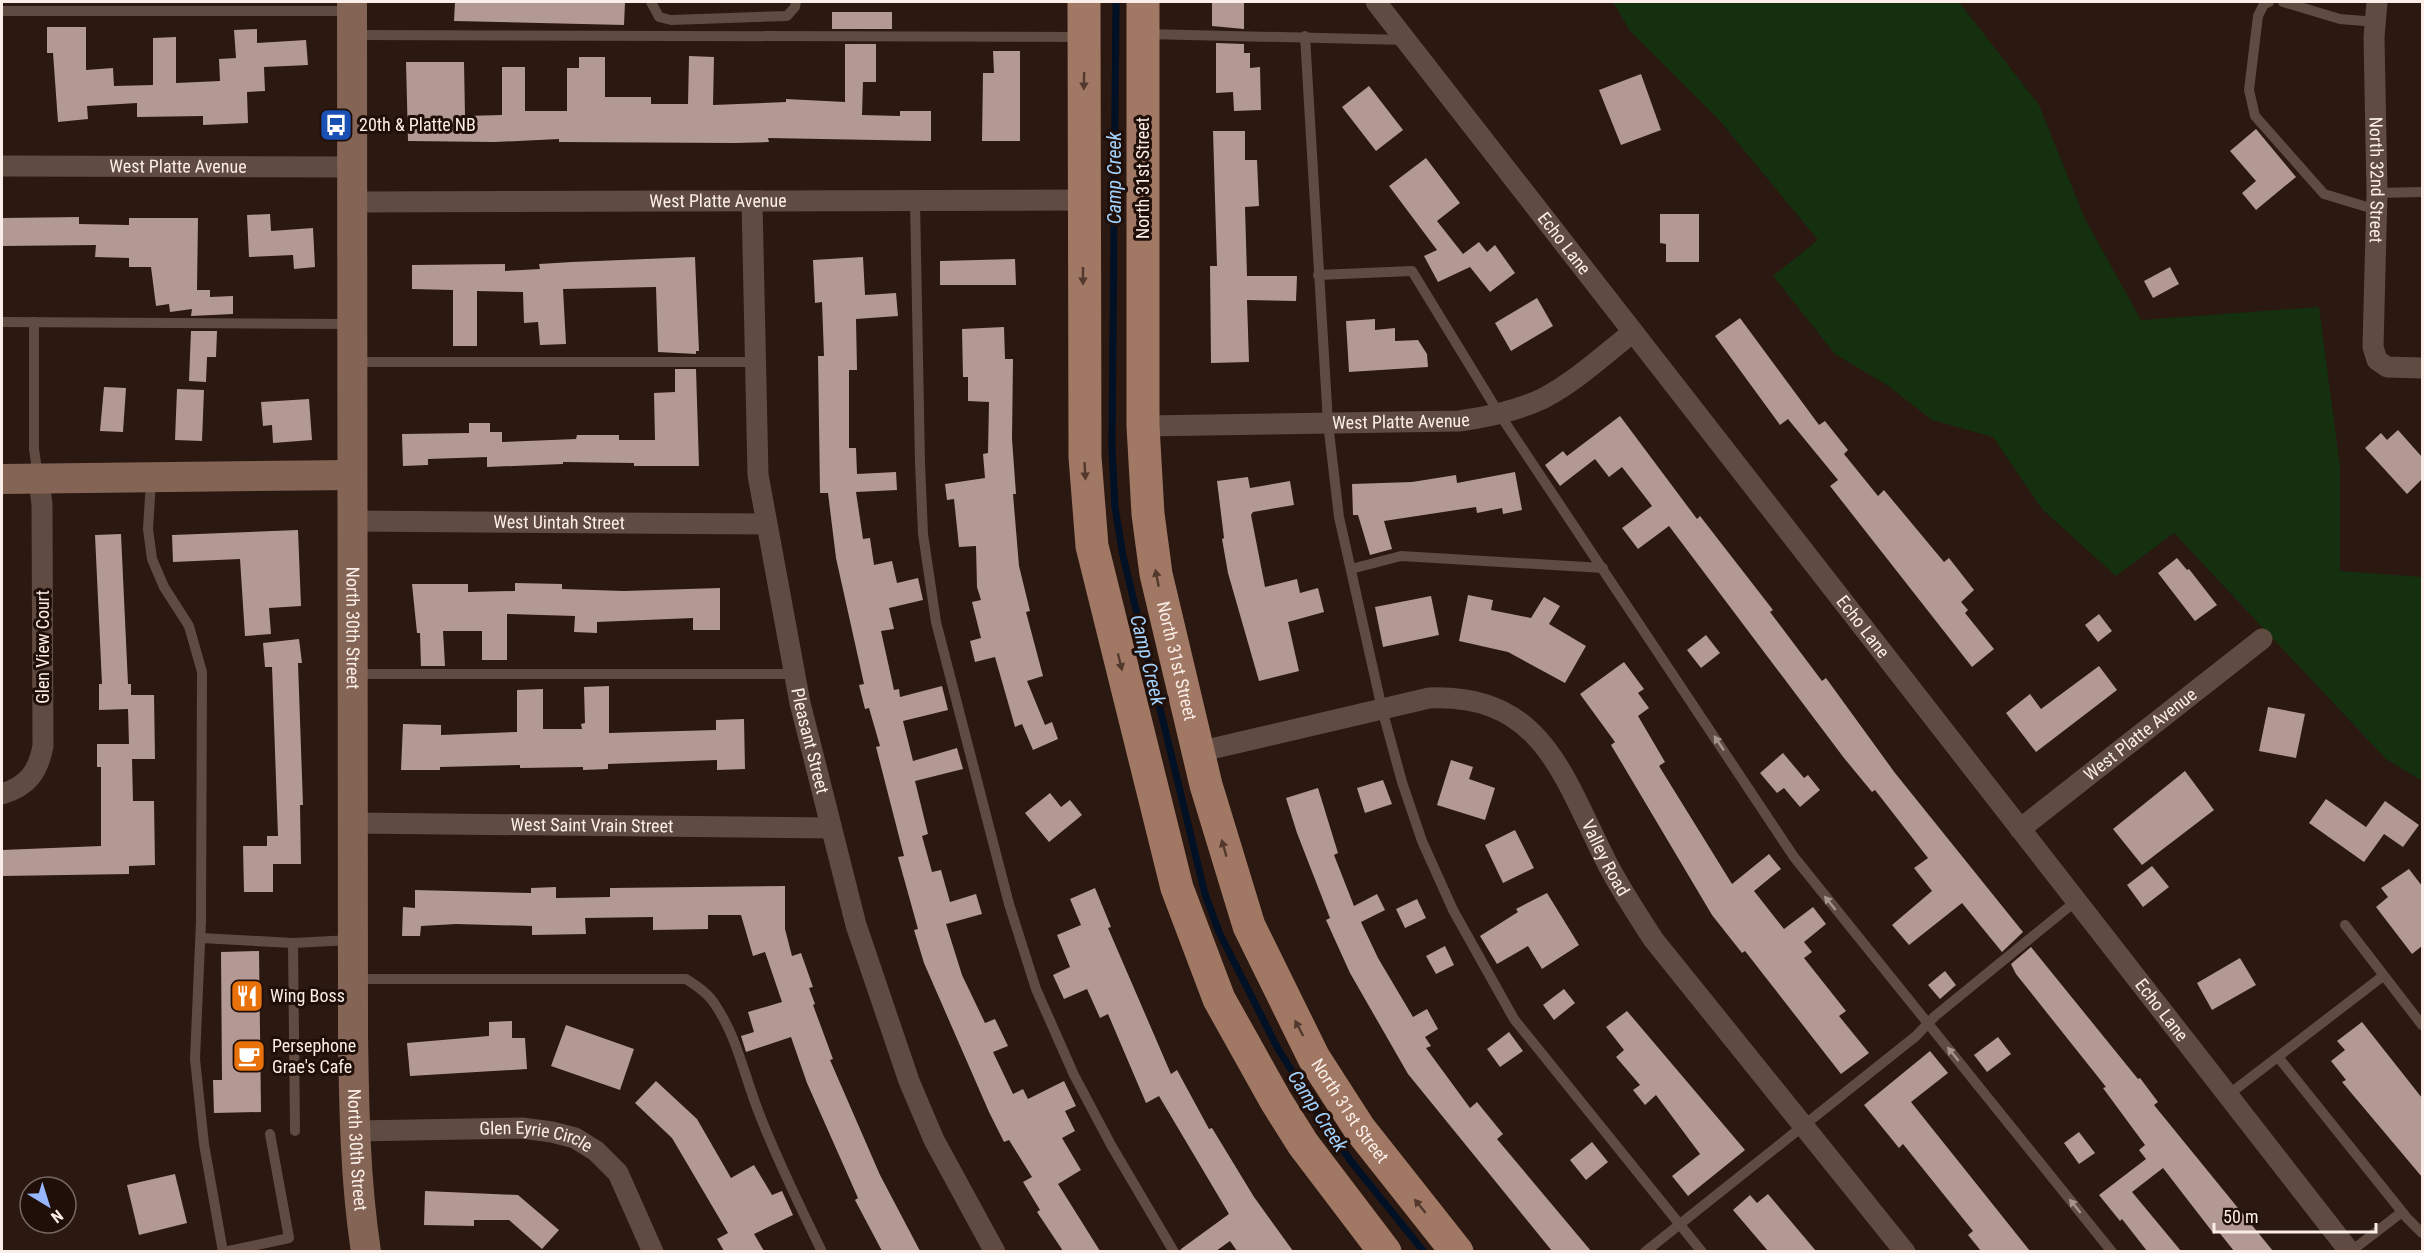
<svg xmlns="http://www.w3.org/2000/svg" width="2424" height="1253" viewBox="0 0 2424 1253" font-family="'Roboto Condensed',sans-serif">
  <rect width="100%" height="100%" fill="#2a1811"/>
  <!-- green -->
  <path fill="#14300f" d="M1613 2H1959L2039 105 2085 219 2141 320 2319 307 2340 467V571L2422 577V781L2386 759 2174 533 2116 576 2042 509 1993 437 1932 420 1887 385 1835 354 1773 276 1818 240 1720 121 1630 31Z"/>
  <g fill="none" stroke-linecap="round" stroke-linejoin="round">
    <!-- stream -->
    <path stroke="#001025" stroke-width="7" d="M1116 2 1112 448 1115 507 1123 556 1205 894 1219 932 1277 1047 1312 1104 1350 1160 1424 1252"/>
  </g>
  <!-- building -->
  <g fill="#b39993">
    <path d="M455 2H625L624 25 454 21Z"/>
    <path d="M1212 2H1244V29L1212 26Z"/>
    <rect x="832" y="12" width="60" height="17"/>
    <path d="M47 27H86V70L113 68 114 86 153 85V38L176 37V83L220 81 219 59 236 58 234 30 257 29V43L306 40 308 65 264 67 265 91 247 92 248 123 203 125V116L137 117V103L87 106 88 119 58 122 53 53H47Z"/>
    <path d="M1216 43 1244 44V53H1250V68L1260 67 1261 110 1234 111 1233 92 1216 93Z"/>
    <path d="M845 44H876V82H863L862 115 900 116V111H931V141L768 138 769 142 735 143 559 142V139L495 142 408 141 406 62H464L465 116 502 115V67H525V111H567V68H579V57H605V97H651V104H688L689 56 714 57 713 105 786 102V99L845 102Z"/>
    <path d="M993 51H1020V141H982L983 73H994Z"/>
    <path d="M1641 74 1661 130 1621 145 1599 90Z"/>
    <path d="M1369 86 1403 130 1376 151 1342 107Z"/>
    <path d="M2256 129 2296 177 2256 210 2242 193 2256 181 2230 151Z"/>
    <path d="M1213 131H1245V160H1257L1259 206 1245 207 1247 276H1297L1296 301 1247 300 1249 362 1211 363 1210 266H1217Z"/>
    <path d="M1426 158 1460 203 1437 221 1463 254 1479 242 1487 252 1495 245 1515 273 1490 292 1470 267 1438 282 1424 256 1437 250 1389 186Z"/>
    <path d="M270 214 271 231 313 228 315 267 294 269 293 255 249 257 247 215Z"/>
    <path d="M1660 214H1699V262H1666V244L1660 243Z"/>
    <path d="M79 217V224L129 225V218H198L197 290H210V297L233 296V314L191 316 192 309 170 312 169 304 156 306 151 267H129V258L95 257 96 245 3 246V218Z"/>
    <path d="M695 257 699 351H696V354L658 352 656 287 563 289 566 344 540 345 538 322 524 323 523 292 477 291V346H453V290L412 289V265L505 264V271L540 269 539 264 572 262Z"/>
    <path d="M863 257 865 295 896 293 898 316 856 319 857 370H849V448H856L857 474 896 472 897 490 856 492 863 539 870 538 874 565 892 561 897 583 918 578 923 600 889 608 894 629 881 631 894 690 899 689 900 697 942 686 948 710 903 721 913 761 957 748 963 769 915 781 928 834 922 836 932 872 941 870 950 902 976 894 982 914 946 924 962 975 985 1023 995 1019 1008 1046 993 1052 1013 1094 1023 1089 1028 1099 1064 1081 1076 1106 1065 1111 1075 1131 1062 1138 1081 1170 1058 1184 1100 1251H1063L1037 1212 1040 1210 1023 1182 1032 1177 1009 1140 1004 1142 989 1112 924 963 914 930 918 929 898 857 904 856 876 747 880 746 869 708 865 709 859 685 864 684 836 558 828 493H820L818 356H824L822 302 815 303 813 260Z"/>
    <path d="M1015 259 1016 285H940V261Z"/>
    <path d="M2170 267 2179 284 2153 298 2144 281Z"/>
    <path d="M1537 298 1553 326 1511 351 1495 323Z"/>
    <path d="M1740 318 1819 425 1825 421 1848 450 1844 454 1878 496 1884 490 1944 562 1949 558 1974 590 1961 602 1968 610 1965 613 1994 649 1972 667 1830 486 1838 480 1788 419 1780 425 1715 336Z"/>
    <path d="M1375 319V330L1395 328V341L1418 340 1427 354 1428 367 1349 372 1346 321Z"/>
    <path d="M1004 327 1005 359H1013L1012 439 1016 494H1013L1019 566 1030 611 1026 612 1043 676 1027 681 1045 725 1052 722 1058 739 1033 750 1022 724 1015 727 995 657 975 662 970 641 981 638 972 602 981 600 977 587 976 546 959 547 954 499 947 500 945 484 985 478 983 454 988 453 989 402 968 401V377H963L962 329Z"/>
    <path d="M191 331H217L216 357H207L206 382 189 381Z"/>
    <path d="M675 369H696L699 466H634V463L563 462V464L487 467V457L428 459V465L403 466 402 434 469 433V423H490V432H502V442L576 439 577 435H619V440H655L654 393 675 392Z"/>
    <path d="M104 387 126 388 123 432 100 431Z"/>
    <path d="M177 389 204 390 202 441 175 440Z"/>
    <path d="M309 399 312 440 273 443 272 425 263 426 261 402Z"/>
    <path d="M1620 416 1697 519 1700 516 1773 610 1770 612 1822 681 1826 678 1895 773 2023 932 2002 952 1962 903 1909 945 1892 925 1932 891 1914 868 1928 858 1875 790 1872 792 1844 758 1669 526 1638 549 1622 528 1652 506 1622 467 1609 477 1595 459 1560 486 1545 465 1563 451 1567 456Z"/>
    <path d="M2398 430 2422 457V479L2407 494 2365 448 2381 433 2387 440Z"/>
    <path d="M1515 472 1522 510 1503 514 1502 508 1477 513 1476 507 1384 521 1392 549 1370 555 1358 515H1353L1352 484 1412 482 1456 475 1457 483Z"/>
    <path d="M1248 477 1250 488 1290 481 1294 505 1253 512 1251 515 1265 587 1297 579 1300 593 1318 588 1324 612 1288 622 1299 671 1259 681 1228 573 1222 539 1224 538 1217 481Z"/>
    <path d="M298 530 301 606 269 608 271 634 245 636 240 559 173 562 172 535Z"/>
    <path d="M121 534 128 684H131V695H154L155 759H132L133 801H154L155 865 129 866V874L2 876V850L101 846V767H97V744H129L128 709 99 710V684H102L95 535Z"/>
    <path d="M2177 558 2187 570 2189 569 2217 605 2195 621 2158 573Z"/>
    <path d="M515 583 562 584V589L624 591 720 588V630H693V618L597 622V633L574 632 575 616 507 614V660H482V631H443L445 666H421L420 633H417L412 584H468V592L515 591Z"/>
    <path d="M1468 595 1493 600 1491 610 1531 618 1544 597 1560 606 1549 624 1586 646 1565 683 1508 652 1459 641Z"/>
    <path d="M1431 596 1439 635 1383 647 1375 607Z"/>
    <path d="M2099 614 2112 631 2098 642 2085 625Z"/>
    <path d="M1706 635 1720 653 1701 668 1687 650Z"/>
    <path d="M299 639 302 663H298L303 805H300L301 864H273V892H244L243 846H267V836H278L272 667H265L263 643Z"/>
    <path d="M1624 662 1644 689 1638 693 1649 708 1638 716 1665 762 1659 766 1732 884 1769 854 1781 869 1754 891 1784 929 1813 907 1826 924 1804 942 1812 952 1804 958 1846 1011 1839 1016 1869 1053 1841 1074 1745 951 1742 953 1712 915 1611 745 1615 742 1580 694Z"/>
    <path d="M2099 666 2117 690 2036 752 2006 713 2030 694 2041 709Z"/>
    <path d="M609 686V733L716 730V720L744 719 745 769 717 770V760L608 764V769L583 770V767L520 768V765L440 767V770H401L403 724 441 725V735L517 732V690L543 689V729H582L581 724 585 723 584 687Z"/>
    <path d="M2268 707 2305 714 2296 758 2259 751Z"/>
    <path d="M1783 753 1804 778 1808 775 1820 790 1800 807 1784 788 1777 793 1760 773Z"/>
    <path d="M1451 760 1473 767 1469 779 1495 788 1485 820 1437 805Z"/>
    <path d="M2185 771 2214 810 2142 865 2113 829Z"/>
    <path d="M1383 780 1392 804 1365 813 1357 788Z"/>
    <path d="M1318 788 1338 853 1334 855 1354 906 1377 894 1385 910 1361 922 1378 958 1413 1017 1427 1009 1438 1029 1425 1037 1431 1046 1426 1048 1470 1108 1477 1102 1503 1134 1497 1139 1591 1251H1552L1408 1074 1350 973 1326 920 1330 918 1297 833 1286 798Z"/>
    <path d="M1050 793 1061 807 1070 800 1082 815 1049 842 1025 813Z"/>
    <path d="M2326 799 2366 827 2385 801 2419 825 2403 847 2384 834 2364 862 2309 823Z"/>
    <path d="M1515 830 1534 868 1503 883 1485 845Z"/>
    <path d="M2152 866 2169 887 2143 907 2127 885Z"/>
    <path d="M2409 869 2422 886V946L2412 954 2376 907 2388 897 2381 888Z"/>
    <path d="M785 886V929L792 956 801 953 813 987 809 988 815 1004 813 1005 833 1059 830 1060 880 1175 920 1251H882L855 1200 858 1198 807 1083 791 1037 746 1052 741 1036 754 1032 748 1012 782 1002 765 952 753 956 741 915H708V929L653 930V917L585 918 586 934 532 935V926L456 924 421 926 420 936H402L403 907 415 908V890L531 893V888L556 887V898L610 897V888Z"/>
    <path d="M1095 888 1111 927 1108 928 1171 1074 1177 1070 1209 1129 1212 1128 1254 1197 1293 1251H1237L1230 1241 1216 1251H1181V1249L1229 1214 1159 1096 1146 1103 1108 1014 1100 1018 1087 989 1064 999 1053 975 1070 967 1057 935 1081 925 1070 899Z"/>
    <path d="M1547 893 1579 945 1542 969 1528 946 1497 964 1480 936 1518 912 1516 909Z"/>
    <path d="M1417 899 1426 918 1405 928 1396 909Z"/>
    <path d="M1445 946 1454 965 1436 974 1426 956Z"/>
    <path d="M2031 947 2138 1079 2140 1078 2158 1102 2154 1105 2273 1251H2234L2218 1231 2214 1234 2163 1168 2132 1192 2181 1251H2147L2122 1219 2120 1221 2099 1195 2146 1159 2139 1150 2145 1145 2103 1088 2106 1087 2016 974 2011 964Z"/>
    <path d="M259 951 261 1112 214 1113 213 1080H222L221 952Z"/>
    <path d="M2240 958 2256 985 2212 1010 2197 983Z"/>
    <path d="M1945 971 1956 985 1940 999 1928 985Z"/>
    <path d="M1564 989 1575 1003 1554 1020 1543 1005Z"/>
    <path d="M1627 1011 1745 1150 1688 1196 1672 1176 1700 1154 1656 1095 1645 1105 1633 1090 1640 1085 1616 1057 1624 1050 1606 1027Z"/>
    <path d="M512 1021V1038H525L527 1069 410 1076 407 1043 489 1036V1022Z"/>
    <path d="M2362 1022 2422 1098V1177L2342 1082 2346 1080 2331 1061 2345 1050 2337 1041Z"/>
    <path d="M566 1025 634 1049 620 1090 551 1066Z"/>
    <path d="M1509 1032 1523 1051 1500 1067 1487 1049Z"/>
    <path d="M1998 1037 2011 1054 1987 1072 1974 1055Z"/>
    <path d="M1930 1051 1948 1073 1911 1102 2030 1251H1981L1968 1235 1973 1231 1903 1144 1899 1148 1864 1105Z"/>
    <path d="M656 1081 697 1119 731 1178 754 1165 772 1195 782 1191 793 1215 754 1234 764 1251H724L717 1239 728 1233 672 1138 635 1103Z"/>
    <path d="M2079 1132 2095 1153 2079 1164 2064 1143Z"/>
    <path d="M1592 1142 1608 1162 1586 1180 1570 1160Z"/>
    <path d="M175 1174 187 1223 139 1235 127 1185Z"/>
    <path d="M425 1191 518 1195 559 1230 542 1249 509 1220H474V1226L424 1225Z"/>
    <path d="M1768 1194 1816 1251H1768L1733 1210 1750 1195 1757 1203Z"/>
  </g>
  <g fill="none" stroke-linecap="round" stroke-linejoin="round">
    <!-- service -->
    <g stroke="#5f4b41" stroke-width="10">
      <path d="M651 2 659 17 671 20 787 16 795 7 796 2"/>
      <path d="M2269 2 2264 4 2258 16 2249 90 2255 116 2324 194 2377 210"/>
      <path d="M2283 2 2340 19 2376 22"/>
      <path d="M2 11H349"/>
      <path d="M1146 34 1406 40"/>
      <path d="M355 35 1081 37"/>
      <path d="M1305 36 1328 423 1339 517 1382 709 1402 782 1422 841 1453 910 1514 1019 1702 1252"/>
      <path d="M2377 193 2422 192"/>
      <path d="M915 201 920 463 923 534 936 622 1009 904 1036 989 1074 1075 1111 1145 1174 1252"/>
      <path d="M1318 275 1412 271 1500 415 1794 857 2112 1252"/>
      <path d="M2 322 352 324"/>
      <path d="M34 322V449L38 477"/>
      <path d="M355 362H757"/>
      <path d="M151 481 148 529 152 559 164 587 189 626 202 672 201 921 195 1059 204 1144 223 1252"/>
      <path d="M1351 569 1401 556 1603 568"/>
      <path d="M354 674H794"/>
      <path d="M2345 925 2422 1025"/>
      <path d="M201 938 293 943"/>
      <path d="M356 979H686C697 986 709 994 716 1006 737 1037 745 1078 759 1113 777 1160 800 1206 822 1252"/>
      <path d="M2278 1057 2407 1218 2422 1233"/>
      <path d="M2228 1095 2383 976"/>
      <path d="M295 1131 293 943 351 940"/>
      <path d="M224 1252 289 1238 270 1134"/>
      <path d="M1645 1252 1916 1036 1935 1016 2076 901"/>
      <path d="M2350 1252 2402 1212"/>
    </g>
    <!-- minor -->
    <g stroke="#5f4b41" stroke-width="21">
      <path id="s1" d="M1376 2 2350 1252"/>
      <path id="s2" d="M2377 2 2374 37 2377 193 2373 347 2377 360 2387 367 2422 368"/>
      <path id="s3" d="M2 166 352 167"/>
      <path id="s4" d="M352 202 1082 200"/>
      <path id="s5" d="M752 202 758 475 800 703 856 925 909 1081 934 1140 995 1252"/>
      <path id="s6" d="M1143 426 1459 421C1488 417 1517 411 1544 398 1576 381 1604 355 1633 332"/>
      <path id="s7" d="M352 521 765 524"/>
      <path id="s8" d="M1198 752 1429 698C1540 693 1562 773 1604 857 1618 886 1636 912 1653 939L1905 1252"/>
      <path d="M2 794C28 786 38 772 43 746L42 505 39 478"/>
      <path id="s9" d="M354 823 831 828"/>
      <path id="s10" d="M2020 829 2262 639"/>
      <path id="s11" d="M355 1131 522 1128 552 1132 575 1138 596 1151 618 1173 653 1252"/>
    </g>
    <!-- secondary -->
    <g stroke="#846555" stroke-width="30">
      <path id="s12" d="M352 2 353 1034C354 1107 355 1180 366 1252"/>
      <path d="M2 479 352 475"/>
    </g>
    <!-- primary -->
    <g stroke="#a07864" stroke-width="33">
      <path d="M1084 2 1085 457 1092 546 1177 888 1219 999 1276 1101 1303 1144 1385 1252"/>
      <path id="s13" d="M1143 2V426L1148 514 1156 574 1206 785 1249 926 1314 1058 1359 1128 1457 1252"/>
    </g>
  </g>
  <!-- one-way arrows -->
  <defs><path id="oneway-solid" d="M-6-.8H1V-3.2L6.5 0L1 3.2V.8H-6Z" transform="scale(1.5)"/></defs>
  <g fill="#53392d">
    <use href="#oneway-solid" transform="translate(1084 81) rotate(91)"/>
    <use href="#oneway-solid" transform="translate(1083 276) rotate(90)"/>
    <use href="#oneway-solid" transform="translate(1085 471) rotate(87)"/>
    <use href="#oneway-solid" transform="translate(1157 578) rotate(-101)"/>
    <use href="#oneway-solid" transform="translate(1120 662) rotate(76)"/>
    <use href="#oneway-solid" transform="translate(1224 848) rotate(-106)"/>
    <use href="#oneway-solid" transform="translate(1299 1028) rotate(-118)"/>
    <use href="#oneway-solid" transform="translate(1420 1206) rotate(-129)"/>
  </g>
  <g fill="#a5948c">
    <use href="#oneway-solid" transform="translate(1719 743) rotate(-124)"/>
    <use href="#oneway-solid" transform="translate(1830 903) rotate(-129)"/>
    <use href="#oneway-solid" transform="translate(1953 1054) rotate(-129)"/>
    <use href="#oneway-solid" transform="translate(2075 1206) rotate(-129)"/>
  </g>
  <!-- icons -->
  <defs>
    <g id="bus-square" transform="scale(1.725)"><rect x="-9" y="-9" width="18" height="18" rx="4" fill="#1a4fb4" stroke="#200f08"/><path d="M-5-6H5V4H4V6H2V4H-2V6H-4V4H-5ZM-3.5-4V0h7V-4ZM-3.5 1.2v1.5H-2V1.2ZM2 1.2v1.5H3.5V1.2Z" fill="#fff"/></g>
    <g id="restaurant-square" transform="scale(1.725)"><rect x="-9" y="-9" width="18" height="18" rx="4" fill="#e8710a" stroke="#200f08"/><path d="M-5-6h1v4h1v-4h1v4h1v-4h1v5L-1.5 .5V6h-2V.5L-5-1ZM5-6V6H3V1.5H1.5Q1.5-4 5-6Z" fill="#fff"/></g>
    <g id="cafe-square" transform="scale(1.725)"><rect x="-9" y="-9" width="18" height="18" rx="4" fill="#e8710a" stroke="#200f08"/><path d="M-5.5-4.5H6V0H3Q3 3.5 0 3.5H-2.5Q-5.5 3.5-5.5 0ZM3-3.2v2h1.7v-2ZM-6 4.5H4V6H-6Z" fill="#fff"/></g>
  </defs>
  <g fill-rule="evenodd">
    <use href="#bus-square" x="336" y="125"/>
    <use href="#restaurant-square" x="247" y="996"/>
    <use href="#cafe-square" x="249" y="1056"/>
  </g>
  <g text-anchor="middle" stroke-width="6" stroke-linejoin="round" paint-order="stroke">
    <!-- poi labels -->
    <g font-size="18" fill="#fbeee8" stroke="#200f08" text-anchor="start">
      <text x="359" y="131">20th &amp; Platte NB</text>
      <text x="270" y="1002">Wing Boss</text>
      <text x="272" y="1052">Persephone<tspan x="272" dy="21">Grae's Cafe</tspan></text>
    </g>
    <!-- street labels -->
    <g font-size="18" fill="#fbeee8" stroke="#200f08">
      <text dy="6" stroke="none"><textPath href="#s3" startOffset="176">West Platte Avenue</textPath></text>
      <text transform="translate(1143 178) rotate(-90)" y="6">North 31st Street</text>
      <text dy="6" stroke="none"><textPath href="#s2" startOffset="178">North 32nd Street</textPath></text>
      <text dy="6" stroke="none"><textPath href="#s4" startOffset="366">West Platte Avenue</textPath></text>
      <text dy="6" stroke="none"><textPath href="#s1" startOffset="306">Echo Lane</textPath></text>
      <text dy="6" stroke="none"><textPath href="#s6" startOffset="258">West Platte Avenue</textPath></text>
      <text dy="6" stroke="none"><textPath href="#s7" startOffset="207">West Uintah Street</textPath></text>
      <text dy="6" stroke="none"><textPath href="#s12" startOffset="626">North 30th Street</textPath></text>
      <text dy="6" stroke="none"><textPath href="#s1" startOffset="792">Echo Lane</textPath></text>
      <text transform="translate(43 647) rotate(-90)" y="6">Glen View Court</text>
      <text dy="6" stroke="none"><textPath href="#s13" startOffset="662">North 31st Street</textPath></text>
      <text dy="6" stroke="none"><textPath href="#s10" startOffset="153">West Platte Avenue</textPath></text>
      <text dy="6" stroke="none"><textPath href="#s5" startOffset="544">Pleasant Street</textPath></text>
      <text dy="6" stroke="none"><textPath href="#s9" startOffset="238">West Saint Vrain Street</textPath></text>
      <text dy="6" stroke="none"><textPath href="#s8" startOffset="495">Valley Road</textPath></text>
      <text dy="6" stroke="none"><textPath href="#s1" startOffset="1278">Echo Lane</textPath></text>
      <text dy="6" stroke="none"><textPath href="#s13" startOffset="1148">North 31st Street</textPath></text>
      <text dy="6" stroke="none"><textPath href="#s11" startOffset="182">Glen Eyrie Circle</textPath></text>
      <text dy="6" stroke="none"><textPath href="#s12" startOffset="1148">North 30th Street</textPath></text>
    </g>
    <!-- water labels -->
    <g font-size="20" font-style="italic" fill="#a2d2fd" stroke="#200f08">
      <text transform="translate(1114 178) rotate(-90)" y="7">Camp Creek</text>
      <text transform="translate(1148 660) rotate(76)" y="7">Camp Creek</text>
      <text transform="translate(1318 1111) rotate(57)" y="7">Camp Creek</text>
    </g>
  </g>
  <!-- border -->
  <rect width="2424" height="1253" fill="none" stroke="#fbeee8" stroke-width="6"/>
  <!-- north arrow -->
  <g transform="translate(48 1205) rotate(142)"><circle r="28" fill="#200f08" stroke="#786862" stroke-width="1.5"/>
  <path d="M0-4.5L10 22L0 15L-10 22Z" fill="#97b6fd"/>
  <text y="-9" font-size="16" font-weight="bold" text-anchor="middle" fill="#fbeee8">N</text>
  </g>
  <!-- scale -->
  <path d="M2214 1223v9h162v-9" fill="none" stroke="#fbeee8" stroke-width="3"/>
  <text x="2223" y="1223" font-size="18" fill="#fbeee8" stroke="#200f08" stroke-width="4.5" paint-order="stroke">50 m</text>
</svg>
